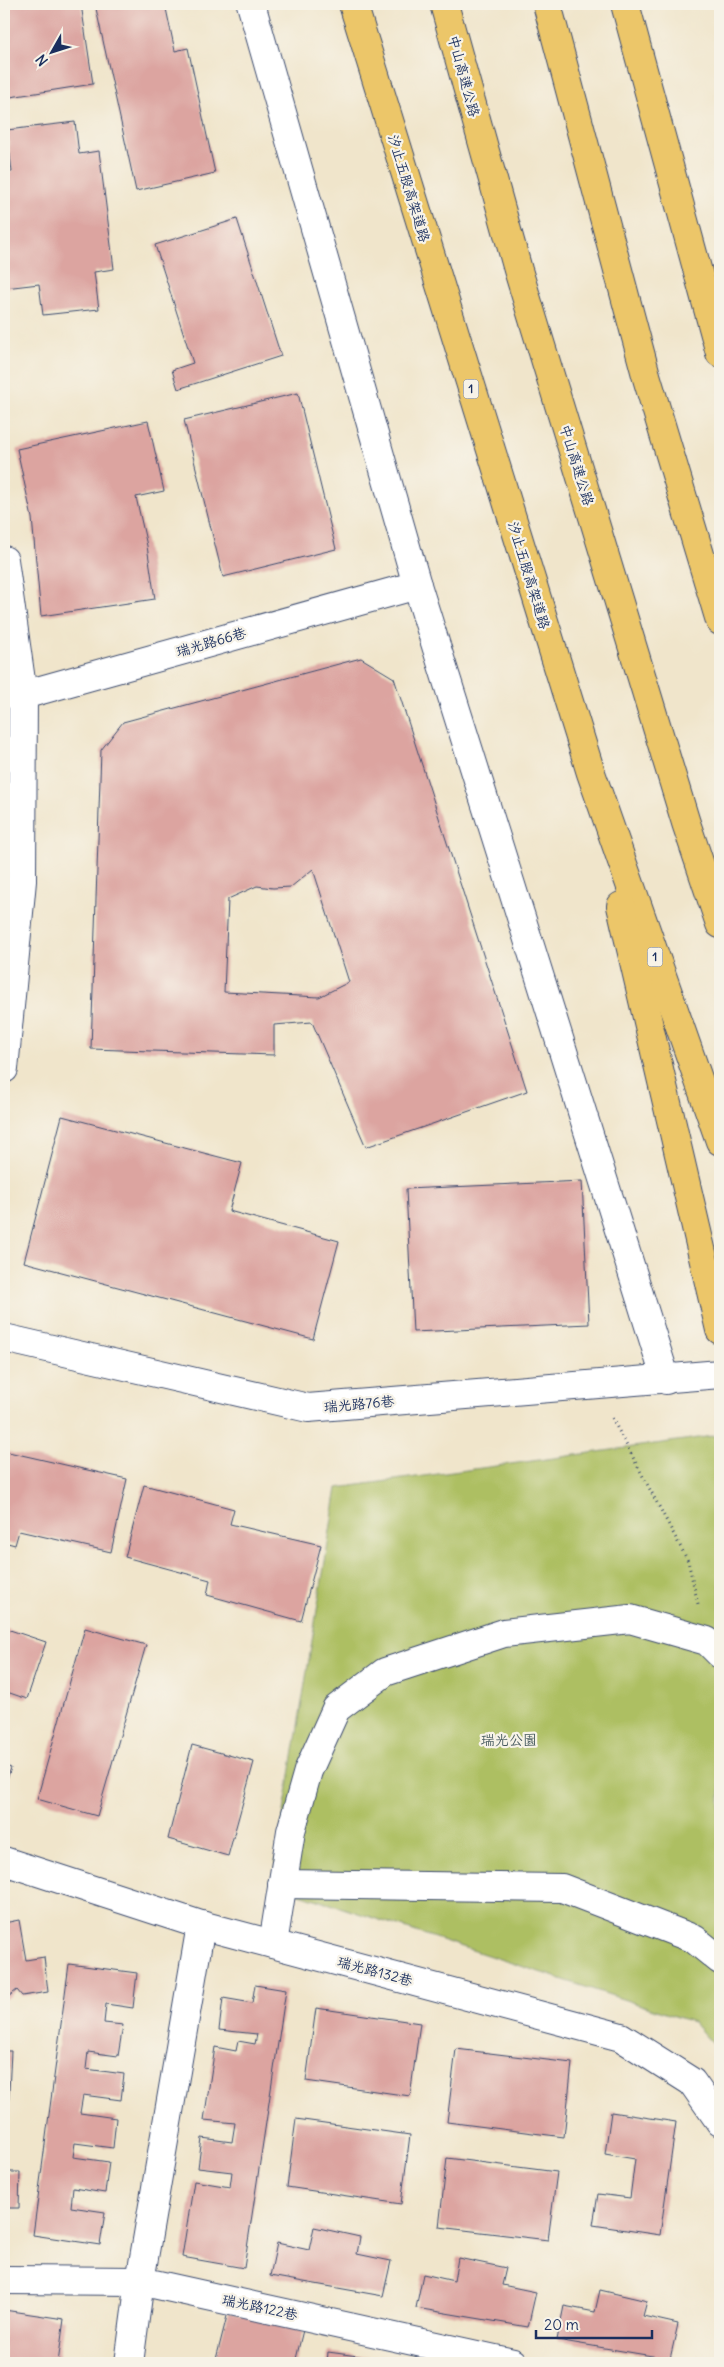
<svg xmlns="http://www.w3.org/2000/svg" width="724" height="2367" viewBox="0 0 724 2367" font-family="Delius,'LXGW WenKai TC',sans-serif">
  <rect width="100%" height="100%" fill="#f7f3e8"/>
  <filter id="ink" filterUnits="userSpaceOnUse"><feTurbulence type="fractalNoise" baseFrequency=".02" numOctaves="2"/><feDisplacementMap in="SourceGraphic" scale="10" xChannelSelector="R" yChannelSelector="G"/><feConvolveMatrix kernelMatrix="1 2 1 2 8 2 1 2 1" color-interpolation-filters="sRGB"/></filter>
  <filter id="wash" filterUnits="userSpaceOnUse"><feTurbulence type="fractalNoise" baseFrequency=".0096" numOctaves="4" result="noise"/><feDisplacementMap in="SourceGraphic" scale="20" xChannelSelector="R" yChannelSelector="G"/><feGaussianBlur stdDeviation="1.12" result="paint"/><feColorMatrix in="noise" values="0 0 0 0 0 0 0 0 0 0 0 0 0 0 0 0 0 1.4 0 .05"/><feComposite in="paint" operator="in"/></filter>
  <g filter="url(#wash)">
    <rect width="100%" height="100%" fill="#f0e5cb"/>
    <!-- green -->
    <path fill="#adbf62" stroke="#647760" d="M720 1435V2052L693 2022 272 1885 337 1488Z"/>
    <g id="blocks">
      <!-- building -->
      <g fill="#dca4a0" fill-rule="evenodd">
        <path d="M4 4H81L93 84 4 98Z"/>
        <path d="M95 4H165L175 51 188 48 215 173 136 191Z"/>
        <path d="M75 122 79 154 99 151 114 269 94 272 99 309 43 315 39 284 5 288 4 173 12 172 7 130Z"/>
        <path d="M237 219 281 356 178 389 172 370 193 363 155 245Z"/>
        <path d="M298 393 336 549 223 577 184 420Z"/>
        <path d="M148 421 164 491 136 497 147 546 155 599 41 616 32 518 17 449Z"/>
        <path d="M361 658 394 678 527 1091 366 1147 312 1022 274 1025V1055L91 1049 101 750 123 722ZM313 869 349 982 319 997 224 992 228 899 257 886 273 888 291 887Z"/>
        <path d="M62 1116 242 1163 229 1211 339 1241 313 1339 24 1262Z"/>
        <path d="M582 1181 589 1324 413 1332 406 1189Z"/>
        <path d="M4 1451 127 1479 111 1552 19 1531 15 1545 4 1542Z"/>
        <path d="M144 1485 234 1509 230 1524 321 1545 301 1621 207 1595 210 1580 125 1557Z"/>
        <path d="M4 1628 46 1642 27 1699 4 1691Z"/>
        <path d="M85 1628 146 1645 97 1816 37 1799Z"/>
        <path d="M192 1745 254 1762 228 1856 168 1839Z"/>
        <path d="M4 1765 11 1768 4 1787Z"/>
        <path d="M19 1920 26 1960 44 1957 48 1992 22 1996 17 1990 4 2000V1923Z"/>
        <path d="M69 1964 137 1973 133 2008 106 2004 104 2023 123 2025 118 2056 88 2052 86 2069 124 2074 121 2100 83 2095 80 2113 116 2118 113 2148 75 2143 73 2157 109 2162 105 2193 73 2188 71 2207 105 2212 100 2245 33 2235Z"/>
        <path d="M255 1985 286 1990 244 2268 182 2257 194 2181 230 2187 232 2172 198 2168 202 2138 232 2142 235 2123 204 2120 215 2047 236 2051 238 2041 255 2044 257 2034 219 2030 223 1998 252 2003Z"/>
        <path d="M316 2008 420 2023 410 2096 306 2081Z"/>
        <path d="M456 2049 572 2063 564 2137 447 2122Z"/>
        <path d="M4 2051H11L8 2113H4Z"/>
        <path d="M611 2112 676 2122 660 2235 593 2225 598 2194 630 2198 635 2159 605 2154Z"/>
        <path d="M296 2119 410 2135 401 2204 287 2187Z"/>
        <path d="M447 2158 557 2172 548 2240 439 2227Z"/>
        <path d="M4 2172H20L19 2208H4Z"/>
        <path d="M314 2227 360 2237 357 2254 391 2261 383 2296 270 2276 277 2243 309 2250Z"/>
        <path d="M458 2258 506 2268 502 2285 536 2292 528 2327 416 2308 423 2274 454 2281Z"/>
        <path d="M600 2290 647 2301 643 2316 678 2324 670 2359 557 2340 564 2306 595 2312Z"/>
        <path d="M4 2310 64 2319 58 2363H4Z"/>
        <path d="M228 2312 303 2330 295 2363H215Z"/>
        <path d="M328 2352 387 2360 386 2363H327Z"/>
      </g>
    </g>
  </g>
  <g filter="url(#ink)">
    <use href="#blocks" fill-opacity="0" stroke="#3b4a6e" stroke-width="1"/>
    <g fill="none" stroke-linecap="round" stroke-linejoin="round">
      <!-- street casing -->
      <g stroke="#3b4a6e" stroke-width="30">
        <g id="street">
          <path d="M251 4 417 585 666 1380"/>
          <path d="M4 560 23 695 22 881 4 1069"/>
          <path d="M5 693 23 695 417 585"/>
          <path d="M4 1338 308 1408 720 1374"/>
          <path d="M4 1861 201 1925 621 2037 692 2082 720 2122"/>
          <path d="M282 1884 562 1888 694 1939 720 1960"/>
          <path d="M273 1944 291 1831 308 1771 336 1709 385 1672 504 1633 630 1619 707 1641 720 1654"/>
          <path d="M4 2280 140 2281 513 2363"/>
          <path d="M129 2363 140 2281 201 1925"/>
        </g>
      </g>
      <!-- highway casing -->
      <g stroke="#3b4a6e" stroke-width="30">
        <g id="highway">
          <path d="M353 4 591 773 720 1141"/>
          <path d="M444 4 518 270 686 823 720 924"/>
          <path d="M547 4 646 375 720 621"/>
          <path d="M625 4 720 353"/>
          <path d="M621 906 720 1330"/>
        </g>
      </g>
      <!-- path -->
      <path stroke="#3b4a6e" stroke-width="3" stroke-dasharray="1 4" stroke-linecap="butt" d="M612 1418 688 1561 698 1604"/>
      <!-- street -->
      <use href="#street" stroke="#fff" stroke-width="28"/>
      <!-- highway -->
      <use href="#highway" stroke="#ecc669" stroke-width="28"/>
    </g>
  </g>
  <g text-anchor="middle" stroke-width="4.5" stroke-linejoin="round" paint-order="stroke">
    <!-- shield labels -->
    <g fill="#f7f3e8" stroke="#5d6a87" stroke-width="1">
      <rect x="463.5" y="379.5" width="15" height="19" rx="4"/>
      <rect x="647.5" y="947.5" width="15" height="19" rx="4"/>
    </g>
    <g font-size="12" font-weight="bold" fill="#1b2f5e">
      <text x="471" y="393">1</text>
      <text x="655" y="961">1</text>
    </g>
    <!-- street labels -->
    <g font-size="14" fill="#1b2f5e" stroke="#f7f3e8">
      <text transform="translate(464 76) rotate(75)" y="5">中山高速公路</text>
      <text transform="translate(409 188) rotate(73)" y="5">汐止五股高架道路</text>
      <text transform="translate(577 465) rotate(73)" y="5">中山高速公路</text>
      <text transform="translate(529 575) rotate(73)" y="5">汐止五股高架道路</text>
      <text transform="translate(211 642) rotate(-16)" y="5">瑞光路66巷</text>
      <text transform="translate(359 1404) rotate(-5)" y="5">瑞光路76巷</text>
      <text transform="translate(375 1971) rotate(15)" y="5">瑞光路132巷</text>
      <text transform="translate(260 2307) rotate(12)" y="5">瑞光路122巷</text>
    </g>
    <!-- park labels -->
    <g font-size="14" fill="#475a5f" stroke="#f7f3e8">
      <text x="509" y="1745">瑞光公園</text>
    </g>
  </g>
  <!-- margin -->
  <rect width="724" height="2367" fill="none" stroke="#f7f3e8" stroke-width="20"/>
  <!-- north arrow -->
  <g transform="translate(52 52) rotate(231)" stroke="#f7f3e8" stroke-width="4" paint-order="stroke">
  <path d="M0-4L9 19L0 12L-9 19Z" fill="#1b2f5e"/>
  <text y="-8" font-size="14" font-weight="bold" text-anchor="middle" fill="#1b2f5e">N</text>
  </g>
  <!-- scale -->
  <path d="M536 2330v8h116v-8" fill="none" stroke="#1b2f5e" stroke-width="2.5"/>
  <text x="544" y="2330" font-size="15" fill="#1b2f5e" stroke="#f7f3e8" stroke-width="4" paint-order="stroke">20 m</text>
</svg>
